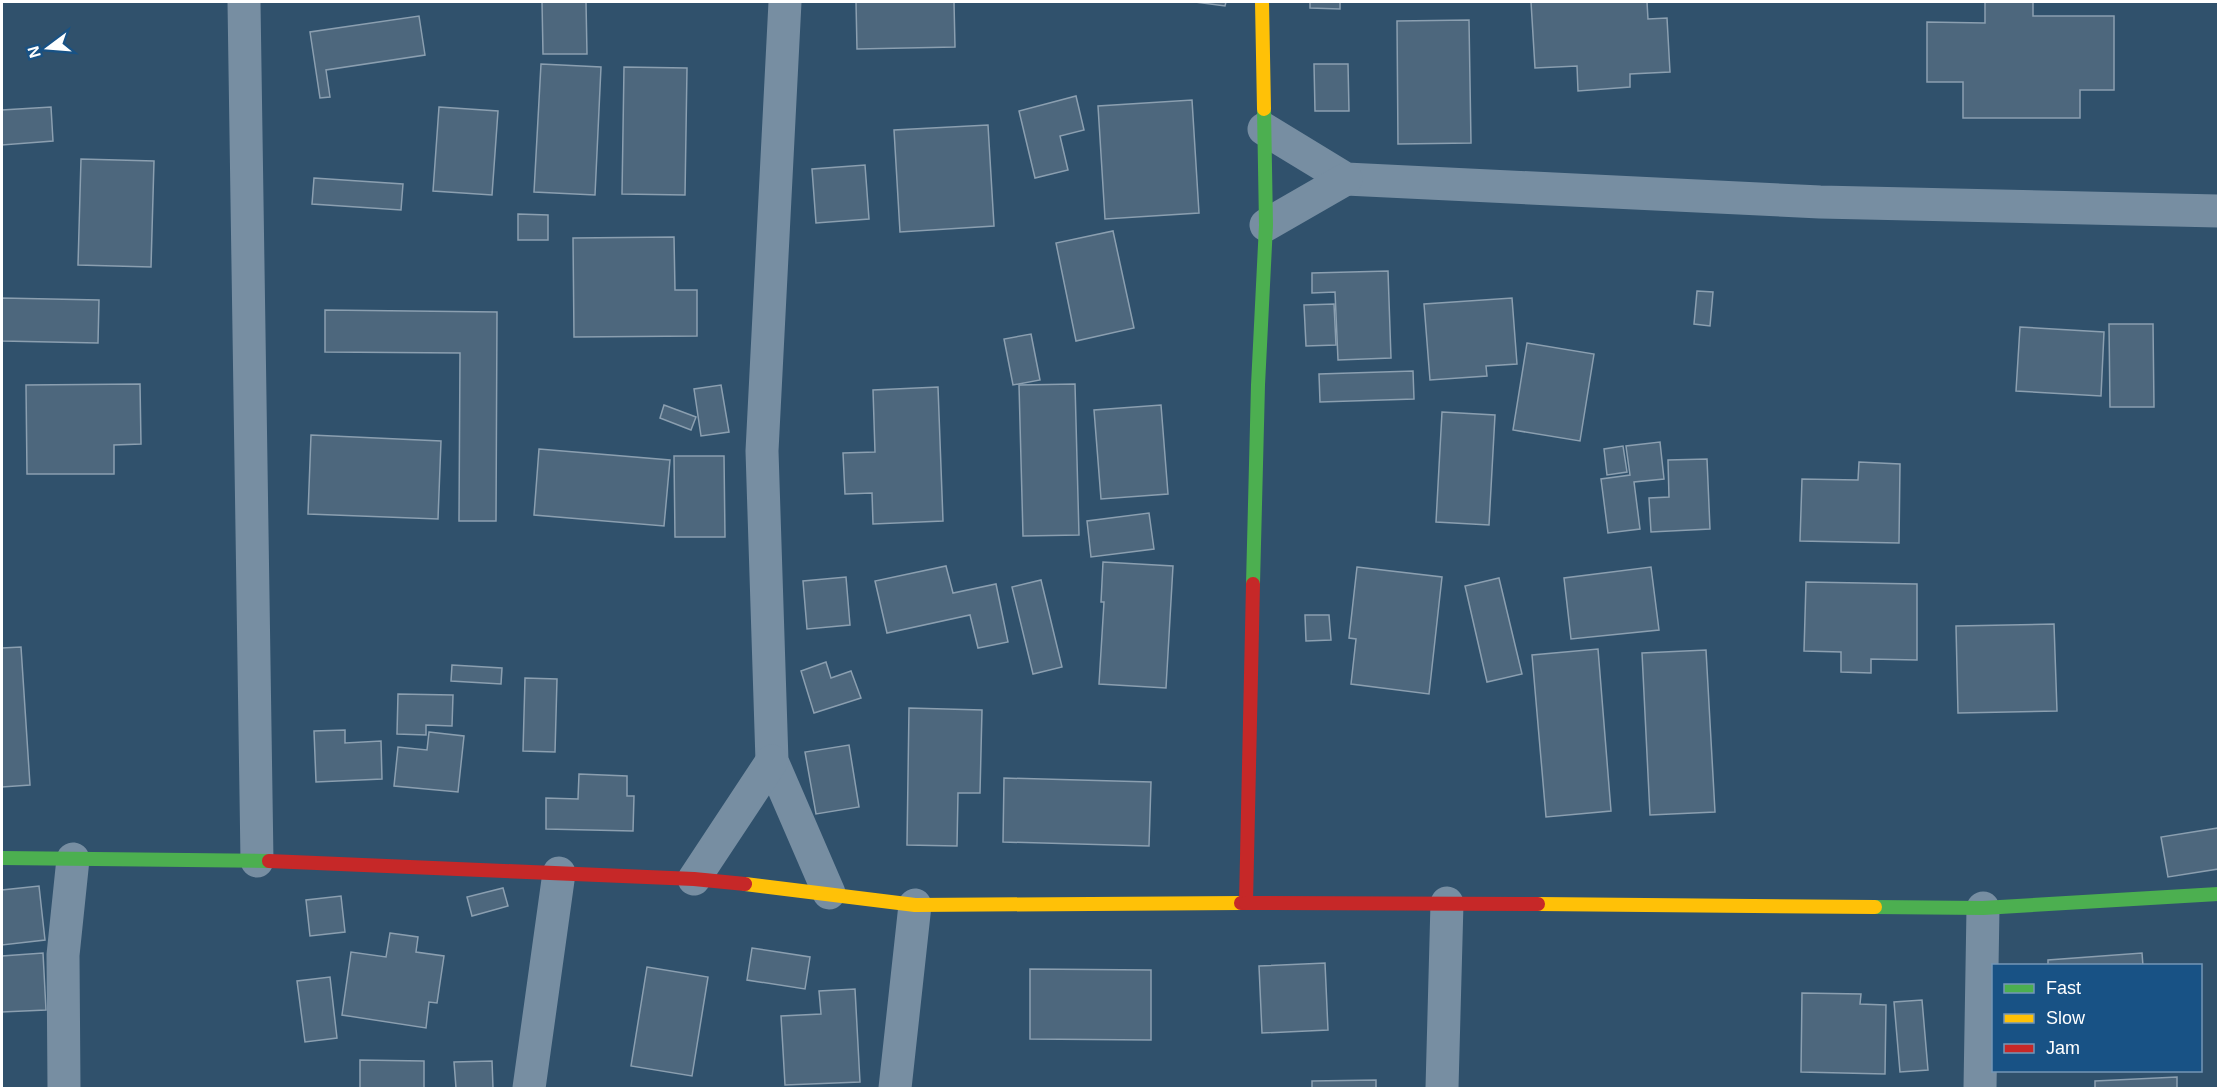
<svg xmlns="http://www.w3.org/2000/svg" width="2220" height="1090" viewBox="0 0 2220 1090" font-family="Arial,sans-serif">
  <rect width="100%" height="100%" fill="#30516c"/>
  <!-- building -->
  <g fill="#4d677d" stroke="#8b9fb0" stroke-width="1.5">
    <path d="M542 2H586L587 54H543Z"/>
    <path d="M856 2H954L955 47 857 49Z"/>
    <path d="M1195 2H1226L1225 6Z"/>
    <path d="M1310 2H1340V9L1310 8Z"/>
    <path d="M1531 2H1647L1648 19 1667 18 1670 72 1630 74V87L1578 91 1577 66 1535 68Z"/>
    <path d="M1985 2H2033V16H2114V90H2080V118H1963V82H1927V22L1985 23Z"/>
    <path d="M419 16 425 55 326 70 330 97 320 98 310 32Z"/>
    <path d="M1469 20 1471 143 1398 144 1397 21Z"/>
    <path d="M541 64 601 67 595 195 534 192Z"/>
    <path d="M1314 64H1348L1349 111H1315Z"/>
    <path d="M624 67 687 68 685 195 622 194Z"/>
    <path d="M1076 96 1084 130 1060 136 1068 170 1035 178 1019 111Z"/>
    <path d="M1192 100 1199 213 1105 219 1098 106Z"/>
    <path d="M51 107 53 141 2 145V110Z"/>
    <path d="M439 107 498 111 492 195 433 191Z"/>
    <path d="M988 125 994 226 900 232 894 130Z"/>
    <path d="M81 159 154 161 151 267 78 265Z"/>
    <path d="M865 165 869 219 816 223 812 169Z"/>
    <path d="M314 178 403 184 401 210 312 204Z"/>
    <path d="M518 214 548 215V240H518Z"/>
    <path d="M1113 231 1134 328 1076 341 1056 243Z"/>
    <path d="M674 237 675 290H697V336L574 337 573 238Z"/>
    <path d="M1388 271 1391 358 1338 360 1335 292 1312 293V273Z"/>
    <path d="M1697 291 1713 292 1710 326 1694 324Z"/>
    <path d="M2 298 99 300 98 343 2 341Z"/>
    <path d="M1512 298 1517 364 1486 366 1487 376 1430 380 1424 304Z"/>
    <path d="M1334 304 1336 345 1306 346 1304 305Z"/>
    <path d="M325 310 497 312 496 521H459L460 353 325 352Z"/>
    <path d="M2109 324H2153L2154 407H2110Z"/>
    <path d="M2020 327 2104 332 2101 396 2016 391Z"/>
    <path d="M1031 334 1040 380 1013 385 1004 339Z"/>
    <path d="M1527 343 1594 354 1580 441 1513 430Z"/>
    <path d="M1413 371 1414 399 1320 402 1319 374Z"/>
    <path d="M140 384 141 444 114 445V474H27L26 385Z"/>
    <path d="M1075 384 1079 535 1023 536 1019 385Z"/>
    <path d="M721 385 729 432 701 436 694 389Z"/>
    <path d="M938 387 943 521 873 524 872 493 845 494 843 453 875 452 873 390Z"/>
    <path d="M664 405 696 417 691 430 660 418Z"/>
    <path d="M1161 405 1168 494 1101 499 1094 410Z"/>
    <path d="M1442 412 1495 415 1489 525 1436 522Z"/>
    <path d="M311 435 441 441 438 519 308 514Z"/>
    <path d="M1660 442 1664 479 1634 482 1640 529 1608 533 1601 479 1630 475 1626 446Z"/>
    <path d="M1623 446 1627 472 1607 475 1604 449Z"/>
    <path d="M539 449 670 460 664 526 534 515Z"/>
    <path d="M674 456H724L725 537H675Z"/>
    <path d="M1707 459 1710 529 1651 532 1649 498 1669 497 1668 460Z"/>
    <path d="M1859 462 1900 464 1899 543 1800 541 1802 479 1858 480Z"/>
    <path d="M1149 513 1154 549 1091 557 1087 521Z"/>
    <path d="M1103 562 1173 566 1166 688 1099 684 1104 602H1101Z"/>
    <path d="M946 566 953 593 996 584 1008 642 978 648 970 615 887 633 875 581Z"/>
    <path d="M1357 567 1442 577 1429 694 1351 684 1356 639 1349 638Z"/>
    <path d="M1651 567 1659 630 1571 639 1564 578Z"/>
    <path d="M846 577 850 625 807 629 803 581Z"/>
    <path d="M1499 578 1522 674 1487 682 1465 586Z"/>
    <path d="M1041 580 1062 667 1033 674 1012 587Z"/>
    <path d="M1806 582 1917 584V660L1871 659V673L1841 672V652L1804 651Z"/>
    <path d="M1305 615H1329L1331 640 1306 641Z"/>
    <path d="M2054 624 2057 711 1958 713 1956 626Z"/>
    <path d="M21 647 30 785 2 787V648Z"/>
    <path d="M1598 649 1611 811 1546 817 1532 655Z"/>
    <path d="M1706 650 1715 812 1650 815 1642 653Z"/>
    <path d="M826 662 831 678 851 671 861 698 814 713 801 671Z"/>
    <path d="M452 665 502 668 501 684 451 681Z"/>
    <path d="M525 678 557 679 555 752 523 751Z"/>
    <path d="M398 694 453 695 452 726 426 725V735L397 734Z"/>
    <path d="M909 708 982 710 980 793H958L957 846 907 845Z"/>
    <path d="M345 730V743L381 741 382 779 316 782 314 731Z"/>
    <path d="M429 732 464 736 458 792 394 786 398 747 427 750Z"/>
    <path d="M849 745 859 807 816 814 805 752Z"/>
    <path d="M579 774 627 776V796H634L633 831 546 829V798L578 799Z"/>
    <path d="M1004 778 1151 782 1149 846 1003 842Z"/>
    <path d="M2218 828V869L2168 877 2161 837Z"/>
    <path d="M39 886 45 940 2 945V890Z"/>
    <path d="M503 888 508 906 472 916 467 897Z"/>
    <path d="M341 896 345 932 310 936 306 900Z"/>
    <path d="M390 933 418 937 416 952 444 956 437 1003 429 1002 426 1028 342 1015 351 952 386 957Z"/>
    <path d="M752 948 810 957 805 989 747 980Z"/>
    <path d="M43 953 46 1010 2 1012V956Z"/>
    <path d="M2142 953 2143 966H2048V960Z"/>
    <path d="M1325 963 1328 1030 1262 1033 1259 966Z"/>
    <path d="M647 967 708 977 692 1076 631 1066Z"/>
    <path d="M1030 969 1151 970V1040L1030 1039Z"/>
    <path d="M330 977 337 1038 305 1042 297 981Z"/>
    <path d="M855 989 860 1082 785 1085 781 1016 821 1014 819 991Z"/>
    <path d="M1802 993 1861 994 1860 1004 1886 1005 1885 1074 1801 1072Z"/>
    <path d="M1922 1000 1928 1070 1900 1072 1894 1002Z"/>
    <path d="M360 1060 424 1061V1088H360Z"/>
    <path d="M492 1061 493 1088H456L454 1062Z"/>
    <path d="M2177 1077V1088H2095V1081Z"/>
    <path d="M1376 1080V1088H1312V1081Z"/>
  </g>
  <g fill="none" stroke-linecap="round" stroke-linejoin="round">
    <!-- street -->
    <g stroke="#778ea2" stroke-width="33">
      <path d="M244 2 257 861"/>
      <path d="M785 2 762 451 772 761 829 893"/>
      <path d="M1264 129 1346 179 1820 202 2218 211"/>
      <path d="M1266 225 1346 179"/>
      <path d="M694 879 772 761"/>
      <path d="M64 1088 63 955 73 859"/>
      <path d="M529 1088 559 873"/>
      <path d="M895 1088 915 905"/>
      <path d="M1442 1088 1447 903"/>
      <path d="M1980 1088 1983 908"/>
    </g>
    <!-- fast -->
    <g stroke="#4caf50" stroke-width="14">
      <path d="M1253 584 1258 385 1266 225 1264 109"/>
      <path d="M2 858 269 861"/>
      <path d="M1875 907 1983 908 2218 894"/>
    </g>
    <!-- slow -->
    <g stroke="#ffc107" stroke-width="14">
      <path d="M1262 2 1264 109"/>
      <path d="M745 884 915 905 1241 903"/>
      <path d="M1538 904 1875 907"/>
    </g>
    <!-- jam -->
    <g stroke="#c62828" stroke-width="14">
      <path d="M269 861 694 879 745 884"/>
      <path d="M1241 903H1246L1253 584"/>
      <path d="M1246 903 1538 904"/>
    </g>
  </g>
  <!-- border -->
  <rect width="2220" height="1090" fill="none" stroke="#ffffff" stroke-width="6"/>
  <!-- legend -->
  <rect x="1992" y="964" width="210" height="108" fill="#185285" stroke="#7497b6" stroke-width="1.5"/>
  <rect x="2004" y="984" width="30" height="9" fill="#4caf50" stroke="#7497b6" stroke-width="1.5"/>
  <text x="2046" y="994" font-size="18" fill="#ffffff">Fast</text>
  <rect x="2004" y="1014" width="30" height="9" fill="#ffc107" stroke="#7497b6" stroke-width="1.5"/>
  <text x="2046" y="1024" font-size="18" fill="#ffffff">Slow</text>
  <rect x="2004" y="1044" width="30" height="9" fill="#c62828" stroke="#7497b6" stroke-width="1.5"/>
  <text x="2046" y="1054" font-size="18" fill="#ffffff">Jam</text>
  <!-- north arrow -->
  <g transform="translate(48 48) rotate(254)" stroke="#185285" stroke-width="4.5" paint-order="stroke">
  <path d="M0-4.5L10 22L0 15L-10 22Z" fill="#ffffff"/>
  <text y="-9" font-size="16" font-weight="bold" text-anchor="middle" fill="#ffffff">N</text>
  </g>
</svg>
